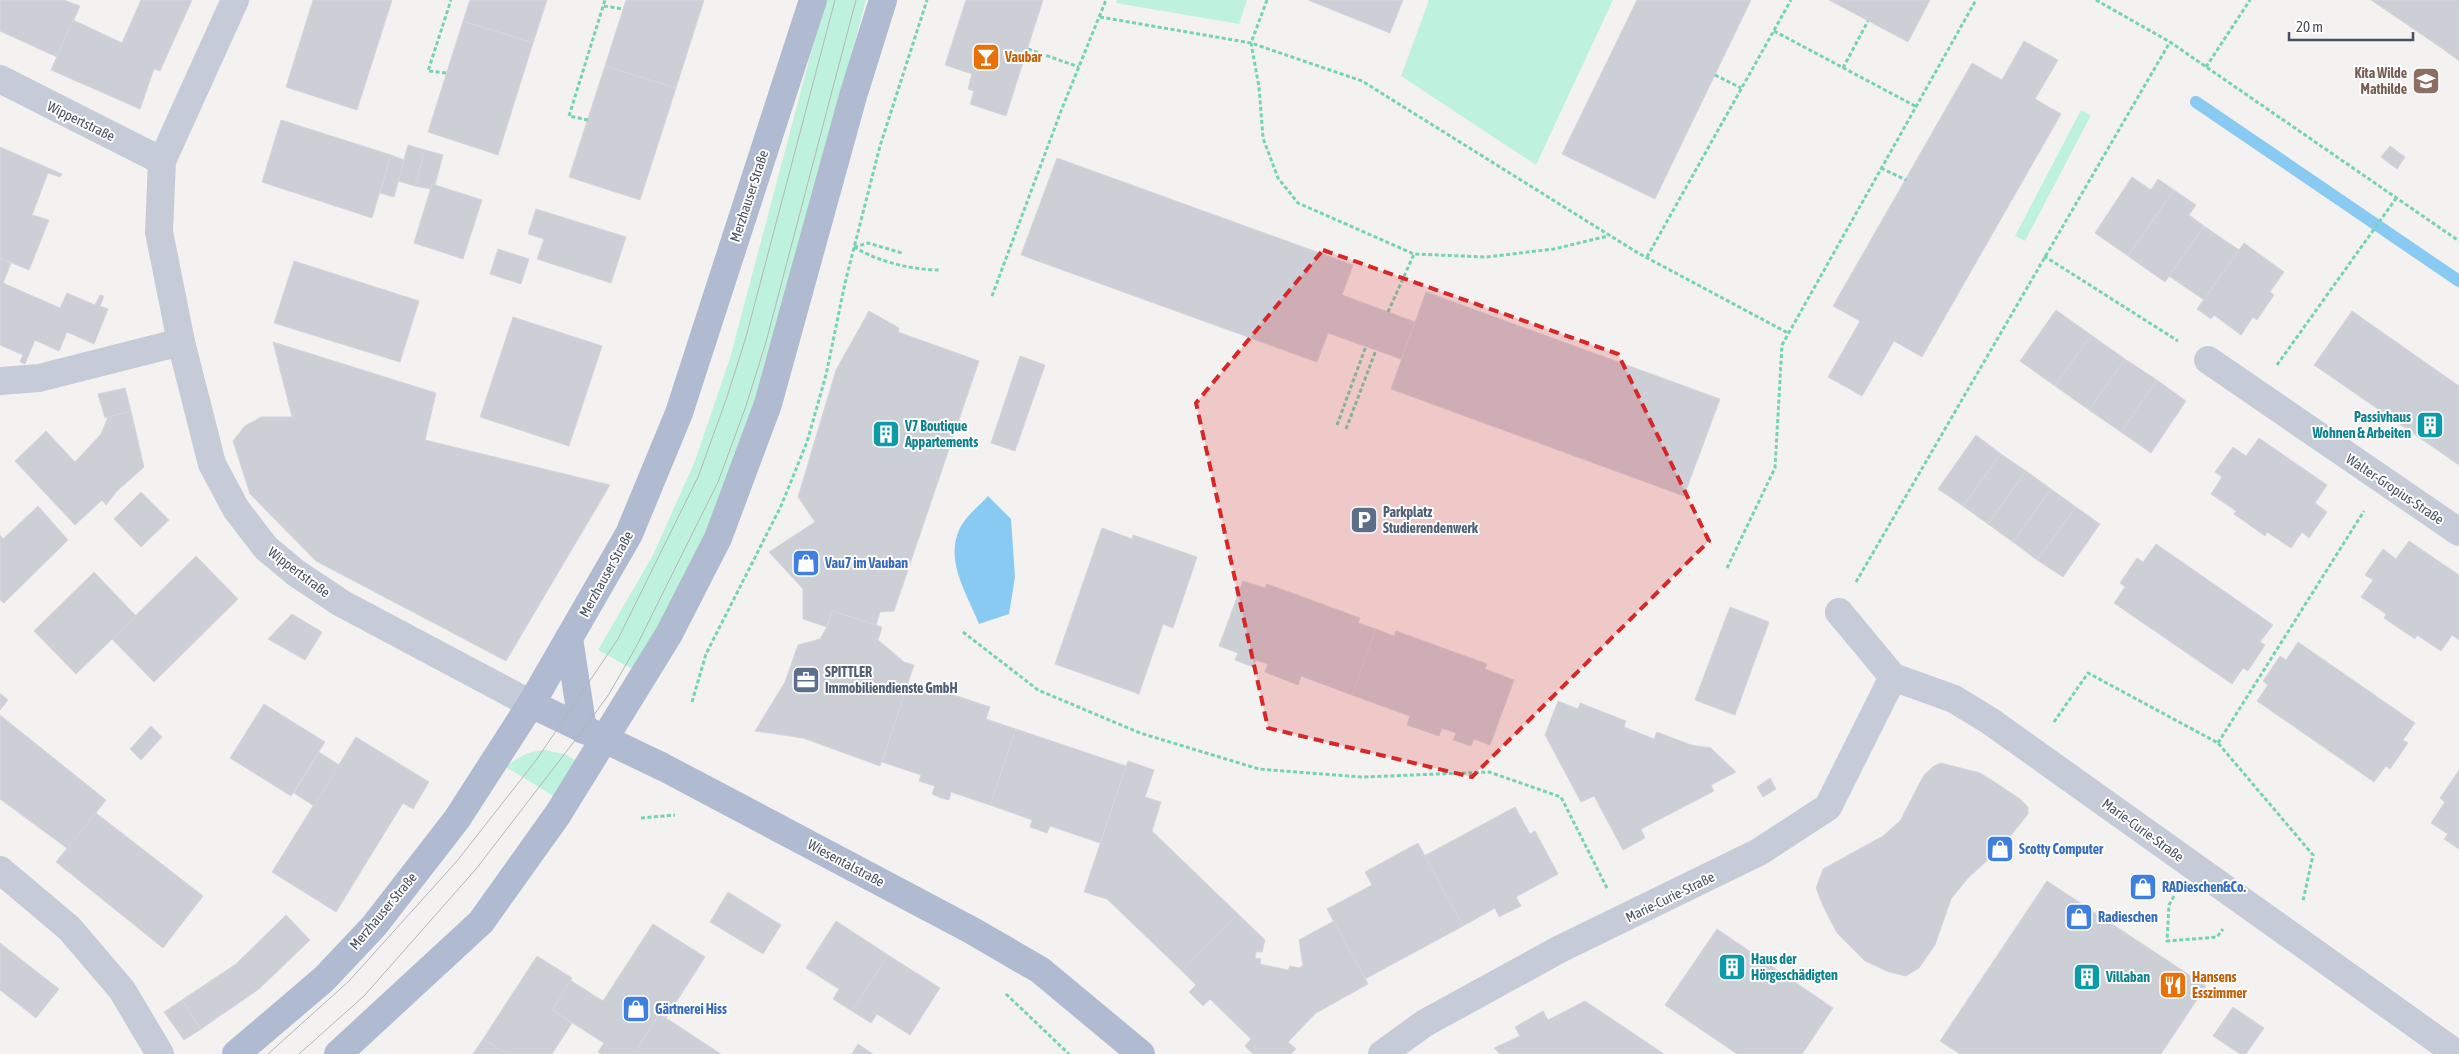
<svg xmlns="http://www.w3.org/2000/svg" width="2459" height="1054" viewBox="0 0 2459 1054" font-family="'Asap Condensed',sans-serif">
  <rect width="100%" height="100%" fill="#f4f2f1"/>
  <!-- green -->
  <g fill="#bff2dc">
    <path d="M825 0H866L776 343 702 544 634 670 598 650 653 555 695 461 730 358Z"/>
    <path d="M1117 0H1247L1239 24 1116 3Z"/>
    <path d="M1429 0H1613L1536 165 1401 76Z"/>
    <path d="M2081 110 2091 115 2025 241 2015 236Z"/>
    <path d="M546 750 567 755 580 763 555 797 506 767C519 756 529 751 546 750Z"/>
  </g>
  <!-- water -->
  <path fill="#89caf2" d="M988 496 1011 519 1015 577 1009 614 979 624C967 594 944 560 960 528 966 516 979 506 988 496Z"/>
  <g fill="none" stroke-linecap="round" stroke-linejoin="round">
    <!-- stream -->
    <path stroke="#89caf2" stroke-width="12" d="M2196 102 2459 281"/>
  </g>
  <!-- building -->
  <g fill="#cdcfd7" stroke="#d5d6dd">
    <path d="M0 0H64L80 6 57 57 0 31Z"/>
    <path d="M141 0H192L160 71 154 69 140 109 51 70 73 20 122 43Z"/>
    <path d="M313 0H392L357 110 286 87Z"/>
    <path d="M470 0H547L533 43 463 21Z"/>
    <path d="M626 0H704L676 88 605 66Z"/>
    <path d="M966 0H1043L1006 116 970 104 974 91 968 89 972 74 945 65Z"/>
    <path d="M1308 0H1403L1390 33Z"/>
    <path d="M1637 0H1751L1655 199 1562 154Z"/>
    <path d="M1829 0H1930L1908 42Z"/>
    <path d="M2371 0H2459V61L2443 49Z"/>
    <path d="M463 21 533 43 498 155 428 132Z"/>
    <path d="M2024 41 2058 60 2035 99 2061 114 1922 357 1894 341 1862 396 1828 377 1860 321 1833 306 1972 63 2002 80Z"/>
    <path d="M605 66 676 88 640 200 569 177Z"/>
    <path d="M281 120 391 155 372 218 262 182Z"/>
    <path d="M408 145 425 150 415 186 398 181Z"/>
    <path d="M2390 146 2405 157 2397 169 2381 157Z"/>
    <path d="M0 147 62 174 60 177 48 173 32 215 49 220 29 270 0 258Z"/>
    <path d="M425 150 443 155 435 185 432 184 430 189 415 186Z"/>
    <path d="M391 155 404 160 394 197 380 193Z"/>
    <path d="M1057 158 1353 265 1342 295 1415 322 1401 359 1328 333 1317 362 1021 255Z"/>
    <path d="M2132 177 2151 190 2158 179 2174 190 2128 256 2095 233Z"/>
    <path d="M432 184 482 200 463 259 414 243Z"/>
    <path d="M2174 190 2196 205 2189 215 2204 226 2165 282 2128 256Z"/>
    <path d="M536 209 626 237 611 283 537 259 544 239 528 234Z"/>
    <path d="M2204 226 2239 250 2204 300 2169 276Z"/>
    <path d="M2244 243 2284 272 2270 292 2274 295 2257 320 2253 317 2241 335 2214 315 2211 319 2197 309Z"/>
    <path d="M498 249 529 259 521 284 490 274Z"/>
    <path d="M0 258 11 263 3 283 60 308 67 293 95 305 100 295 104 296 100 306 108 309 94 344 67 332 59 351 35 340 25 364 20 362 23 355 0 345Z"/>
    <path d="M294 261 419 301 400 362 274 323Z"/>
    <path d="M1426 292 1720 399 1684 496 1391 389Z"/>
    <path d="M2056 310 2091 335 2055 386 2020 361Z"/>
    <path d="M869 311 899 328 898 332 979 361 894 611 880 612 876 625 832 611 827 627 803 619V589L769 552 815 522 798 497 836 370Z"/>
    <path d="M2352 311 2459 386V465L2314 365Z"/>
    <path d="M513 317 602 346 569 446 480 417Z"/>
    <path d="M2091 335 2125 359 2089 410 2055 386Z"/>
    <path d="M273 342 436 393 425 440 610 485 506 661 316 561 250 494 233 441 245 426 261 417H292Z"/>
    <path d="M1020 356 1045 365 1015 451 991 443Z"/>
    <path d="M2125 359 2157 380 2121 432 2089 410Z"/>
    <path d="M2157 380 2186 401 2151 453 2121 432Z"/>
    <path d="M125 388 131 411 105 418 98 394Z"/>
    <path d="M131 411 144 467 117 491 106 505 102 500 75 525 15 461 46 431 75 462 101 434 108 417Z"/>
    <path d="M1976 435 2001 454 1963 506 1938 489Z"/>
    <path d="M2259 438 2327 485 2315 503 2327 512 2309 538 2302 532 2291 548 2267 532 2265 536 2234 514 2236 511 2211 494 2222 477 2215 472 2233 447 2246 456Z"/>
    <path d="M2001 454 2026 471 1988 524 1963 506Z"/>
    <path d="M2026 471 2051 489 2013 542 1988 524Z"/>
    <path d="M2051 489 2076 507 2037 560 2013 542Z"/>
    <path d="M141 492 169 520 141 547 114 519Z"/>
    <path d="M38 506 68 540 4 603 0 600V535L3 539Z"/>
    <path d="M2076 507 2100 524 2063 577 2037 560Z"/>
    <path d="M1102 528 1132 539 1133 535 1197 557 1173 628 1163 624 1139 694 1055 664Z"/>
    <path d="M2409 541 2459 575V640L2452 635 2441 651 2417 635 2415 639 2384 618 2386 614 2361 597 2373 580 2365 575 2383 549 2396 559Z"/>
    <path d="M2156 544 2273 625 2260 642 2265 645 2248 671 2243 668 2232 684 2114 603 2125 587 2120 583 2137 558 2143 562Z"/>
    <path d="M196 556 238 599 154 682 112 639Z"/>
    <path d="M94 572 136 616 76 674 34 631Z"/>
    <path d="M1243 581 1265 588 1267 584 1360 618 1358 623 1376 629 1352 695 1301 676 1298 685 1265 672 1268 664 1256 660 1253 667 1235 660 1238 653 1219 646Z"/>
    <path d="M1730 607 1769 622 1735 715 1695 700Z"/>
    <path d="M832 611 882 627 878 640 904 662 914 665 880 766 803 738 755 731 785 682 798 645 820 639 827 627Z"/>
    <path d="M292 614 322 632 305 660 268 639Z"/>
    <path d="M1376 629 1394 636 1396 631 1487 664 1485 669 1514 680 1490 745 1474 739 1471 746 1453 740 1456 733 1442 728 1439 736 1407 725 1410 716 1352 695Z"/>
    <path d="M2298 642 2415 723 2403 740 2408 743 2390 769 2386 766 2374 782 2257 701 2268 685 2263 681 2280 656 2286 660Z"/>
    <path d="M908 683 941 695 942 691 990 707 986 719 1016 729 990 805 951 792 949 800 941 798 932 794 935 786 919 781 921 775 882 762Z"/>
    <path d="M0 693 8 700 0 710Z"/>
    <path d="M1558 701 1578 709 1580 703 1626 721 1624 727 1654 739 1657 732 1691 745 1711 748 1736 772 1711 785 1714 791 1641 829 1645 838 1623 850 1594 796 1581 802 1545 735Z"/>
    <path d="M264 704 325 742 291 796 230 758Z"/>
    <path d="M0 715 106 800 68 849 0 799Z"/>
    <path d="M151 726 162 737 141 760 130 749Z"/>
    <path d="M1016 729 1126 766 1100 843 1050 826 1047 833 1030 827 1032 820 990 805Z"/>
    <path d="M356 737 429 782 413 809 403 803 336 912 272 872Z"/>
    <path d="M319 752 339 765 314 806 294 793Z"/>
    <path d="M1128 761 1154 770 1145 797 1161 802 1152 831 1238 914 1182 971 1107 899 1084 892Z"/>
    <path d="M1941 763 1980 773 1996 783 2020 799 2028 807V814L2000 849 1968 878 1951 899 1935 945 1919 968 1906 976 1889 972 1865 961 1837 933 1823 906 1816 888 1823 869 1883 836 1900 821 1924 775 1934 766Z"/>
    <path d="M2459 770V849L2444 839 2448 834 2431 823 2445 802 2440 798Z"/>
    <path d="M1770 778 1776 789 1763 797 1757 787Z"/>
    <path d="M1515 807 1530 834 1535 831 1558 874 1516 897 1521 906 1499 917 1495 908 1463 926 1424 856Z"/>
    <path d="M96 813 203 896 163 948 56 862Z"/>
    <path d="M1418 843 1463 926 1365 979 1327 909 1372 885 1365 872Z"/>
    <path d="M2047 881 2206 986 2161 1054H1960L1940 1041Z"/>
    <path d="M728 892 781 925 763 954 710 922Z"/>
    <path d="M1238 914 1265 940 1262 952H1256L1255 958 1261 959 1260 964 1288 970 1290 966 1299 968 1303 966 1299 940 1334 921 1368 984 1316 1013 1288 1042 1296 1049 1291 1054H1253L1245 1046 1251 1039 1210 999 1203 1006 1189 992 1196 985 1182 971Z"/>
    <path d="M286 915 310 940 259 989 201 1029 182 1000 236 964Z"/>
    <path d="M836 921 888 955 852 1011 833 999 839 989 806 968Z"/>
    <path d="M653 924 705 957 666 1018 659 1014 634 1054H602L598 1052 604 1043 552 1010 570 980 603 1001Z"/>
    <path d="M1717 929 1833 1008 1802 1054H1737L1665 1005Z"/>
    <path d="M0 943 59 989 36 1018 0 990Z"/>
    <path d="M888 955 940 988 910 1035 877 1014 871 1023 852 1011Z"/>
    <path d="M537 956 572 978 552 1010 572 1023 552 1054H507L483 1039Z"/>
    <path d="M182 1000 201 1029 184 1040 164 1012Z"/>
    <path d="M1585 1001 1664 1054H1500L1494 1048 1520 1036 1515 1027 1543 1011 1548 1020Z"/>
    <path d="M2233 1007 2264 1028 2246 1054H2240L2213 1036Z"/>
    <path d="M659 1014 666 1018 721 1054H634Z"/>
    <path d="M483 1039 507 1054H473Z"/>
    <path d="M858 1044 873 1054H852Z"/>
  </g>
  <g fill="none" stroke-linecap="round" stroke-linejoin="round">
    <!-- path -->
    <g stroke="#74d3b5" stroke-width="3" stroke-dasharray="4 2.5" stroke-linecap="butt">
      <path d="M1267 0 1251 43 1259 87 1263 138 1278 178 1298 203 1414 254 1486 257 1554 249 1608 236"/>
      <path d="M2096 0 2170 42 2459 241"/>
      <path d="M604 6 623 9"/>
      <path d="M1100 17 1251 43 1362 81 1638 253 1788 333"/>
      <path d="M1774 31 1917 107"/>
      <path d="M1028 49 1079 67"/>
      <path d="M2206 67 2250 0"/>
      <path d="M1843 68 1868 21"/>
      <path d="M446 73 428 71 451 0"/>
      <path d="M1715 75 1741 88"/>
      <path d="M588 120 569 116 605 0"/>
      <path d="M1881 168 1906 180"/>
      <path d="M854 247C879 262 912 270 941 270"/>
      <path d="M854 247 868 243 902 253"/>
      <path d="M2044 256 2178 341"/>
      <path d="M1647 257 1791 0"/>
      <path d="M992 296 1061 111 1106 0"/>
      <path d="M1388 312 1414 254"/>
      <path d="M2277 365 2397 197"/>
      <path d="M1337 425 1366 346"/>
      <path d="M1346 429 1376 350"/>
      <path d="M1727 568 1775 468 1782 345 1976 0"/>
      <path d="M1856 582 2170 42"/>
      <path d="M963 632 1038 690 1140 733 1259 769 1362 777 1489 772 1561 797 1607 888"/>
      <path d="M692 702 706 654 781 506 807 442 826 375 845 283 880 146 927 0"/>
      <path d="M2054 722 2088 673 2218 743 2313 855 2303 901"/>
      <path d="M2218 743 2364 511"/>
      <path d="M641 818 675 815"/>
      <path d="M2174 896 2169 905 2167 941 2217 937 2223 929"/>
      <path d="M1006 994 1069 1054"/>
    </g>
    <!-- minor -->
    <g stroke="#c5cbd7" stroke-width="28">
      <path d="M235 0 162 161 159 232 181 342 212 464 236 509 266 548 296 573 341 603 531 704"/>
      <path d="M0 79 162 161"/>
      <path d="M2208 360 2459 532"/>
      <path d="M0 381 39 378 181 342"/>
      <path d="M1839 612 1893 677 1954 699 1990 721 2457 1054"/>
      <path d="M0 870 69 928 122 990 160 1054"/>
      <path d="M1382 1054 1425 1023 1560 949 1759 852 1828 807 1893 677"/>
    </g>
    <!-- major -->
    <g stroke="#b0bbd1" stroke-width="28">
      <path d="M569 638 583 730"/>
      <path d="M531 704 663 767 971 930 1040 970 1141 1054"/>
      <path d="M236 1054 324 979 374 926 457 819 531 704 629 534 679 413 813 0"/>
      <path d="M338 1054 481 922 558 814 669 634 718 538 768 404 853 96 883 0"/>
    </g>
    <!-- tram -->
    <g stroke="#b3b5bc" stroke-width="1">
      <path d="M268 1054 349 981 457 861 537 759 618 639 698 477 726 400 746 337 835 0"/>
      <path d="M299 1054 364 996 476 869 583 730 609 694 636 647 718 482 746 406 766 342 856 0"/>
    </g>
  </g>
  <!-- marked area -->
  <path fill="#d62828" fill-opacity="0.2" stroke="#d62828" stroke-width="4" stroke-dasharray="10 6" stroke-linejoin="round" d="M1323 250 1618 354 1709 541 1472 777 1268 728 1196 403Z"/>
  <!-- icons -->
  <defs>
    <g id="bar-square" transform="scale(1.4375)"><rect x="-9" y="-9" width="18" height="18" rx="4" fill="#e8710a" stroke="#fff"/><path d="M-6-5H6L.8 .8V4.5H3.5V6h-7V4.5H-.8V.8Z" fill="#fff"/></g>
    <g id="school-square" transform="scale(1.4375)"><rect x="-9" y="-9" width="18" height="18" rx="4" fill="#8d6e63" stroke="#fff"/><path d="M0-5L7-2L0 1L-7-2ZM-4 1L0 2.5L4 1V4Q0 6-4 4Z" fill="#fff"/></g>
    <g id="building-square" transform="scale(1.4375)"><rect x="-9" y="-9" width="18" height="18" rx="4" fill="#0f9aa8" stroke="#fff"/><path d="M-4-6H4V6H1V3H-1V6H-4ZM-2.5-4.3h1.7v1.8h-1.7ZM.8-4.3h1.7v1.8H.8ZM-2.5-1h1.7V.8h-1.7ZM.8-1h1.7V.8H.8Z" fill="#fff"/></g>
    <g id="parking-square" transform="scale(1.4375)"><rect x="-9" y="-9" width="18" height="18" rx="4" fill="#5c6f8a" stroke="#fff"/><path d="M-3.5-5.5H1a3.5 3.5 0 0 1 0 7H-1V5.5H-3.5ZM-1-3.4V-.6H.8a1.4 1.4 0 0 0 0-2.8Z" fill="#fff"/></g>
    <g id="shop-square" transform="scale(1.4375)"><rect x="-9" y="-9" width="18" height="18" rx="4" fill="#3f7fe0" stroke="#fff"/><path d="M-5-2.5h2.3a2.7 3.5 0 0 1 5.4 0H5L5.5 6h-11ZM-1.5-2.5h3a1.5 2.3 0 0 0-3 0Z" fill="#fff"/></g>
    <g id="office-square" transform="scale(1.4375)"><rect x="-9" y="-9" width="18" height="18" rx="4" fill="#5c6f8a" stroke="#fff"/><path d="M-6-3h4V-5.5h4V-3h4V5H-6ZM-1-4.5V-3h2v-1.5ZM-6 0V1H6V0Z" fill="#fff"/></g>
    <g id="restaurant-square" transform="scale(1.4375)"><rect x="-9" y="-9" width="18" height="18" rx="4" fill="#e8710a" stroke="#fff"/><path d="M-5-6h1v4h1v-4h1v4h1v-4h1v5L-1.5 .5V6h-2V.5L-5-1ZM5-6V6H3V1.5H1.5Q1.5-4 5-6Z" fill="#fff"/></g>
  </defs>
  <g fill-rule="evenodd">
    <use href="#bar-square" x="986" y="57"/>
    <use href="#school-square" x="2426" y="81"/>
    <use href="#building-square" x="2430" y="425"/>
    <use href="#building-square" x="886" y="434"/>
    <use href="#parking-square" x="1364" y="520"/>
    <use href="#shop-square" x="806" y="563"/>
    <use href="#office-square" x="806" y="680"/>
    <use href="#shop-square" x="2000" y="849"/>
    <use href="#shop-square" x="2143" y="887"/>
    <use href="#shop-square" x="2079" y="917"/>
    <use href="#building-square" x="1732" y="967"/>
    <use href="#building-square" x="2087" y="977"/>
    <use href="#restaurant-square" x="2173" y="985"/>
    <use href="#shop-square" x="636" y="1009"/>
  </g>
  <g text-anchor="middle" stroke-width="4" stroke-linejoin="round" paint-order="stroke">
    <!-- food labels -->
    <g font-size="14" font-weight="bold" fill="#c56008" stroke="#fff" text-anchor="start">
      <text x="1005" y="62">Vaubar</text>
      <text x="2192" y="982">Hansens<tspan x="2192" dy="16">Esszimmer</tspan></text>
    </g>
    <!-- education labels -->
    <g font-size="14" font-weight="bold" fill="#785e54" stroke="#fff" text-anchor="end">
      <text x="2407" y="78">Kita Wilde<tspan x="2407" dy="16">Mathilde</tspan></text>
    </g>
    <!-- street labels -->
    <g font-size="14" fill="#485060" stroke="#fff">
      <text transform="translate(81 121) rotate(26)" y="5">Wippertstraße</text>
      <text transform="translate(749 196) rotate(-72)" y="5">Merzhauser Straße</text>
      <text transform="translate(2395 489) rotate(34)" y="5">Walter-Gropius-Straße</text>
      <text transform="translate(299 572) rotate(37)" y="5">Wippertstraße</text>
      <text transform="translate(606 574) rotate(-61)" y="5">Merzhauser Straße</text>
      <text transform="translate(2143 830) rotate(36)" y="5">Marie-Curie-Straße</text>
      <text transform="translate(846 863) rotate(28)" y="5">Wiesentalstraße</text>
      <text transform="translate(1670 897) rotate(-26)" y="5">Marie-Curie-Straße</text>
      <text transform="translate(383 911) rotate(-50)" y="5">Merzhauser Straße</text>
    </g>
    <!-- culture labels -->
    <g font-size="14" font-weight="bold" fill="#0d838f" stroke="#fff" text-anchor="start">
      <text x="2411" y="422" text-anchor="end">Passivhaus<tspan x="2411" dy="16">Wohnen &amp; Arbeiten</tspan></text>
      <text x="905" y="431">V7 Boutique<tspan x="905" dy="16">Appartements</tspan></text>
      <text x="1751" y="964">Haus der<tspan x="1751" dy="16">Hörgeschädigten</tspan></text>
      <text x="2106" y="982">Villaban</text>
    </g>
    <!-- service labels -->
    <g font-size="14" font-weight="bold" fill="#4e5e75" stroke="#fff" text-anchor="start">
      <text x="1383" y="517">Parkplatz<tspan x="1383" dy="16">Studierendenwerk</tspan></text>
      <text x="825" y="677">SPITTLER<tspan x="825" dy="16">Immobiliendienste GmbH</tspan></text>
    </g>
    <!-- shop labels -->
    <g font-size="14" font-weight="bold" fill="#366cbe" stroke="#fff" text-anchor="start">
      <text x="825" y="568">Vau7 im Vauban</text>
      <text x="2019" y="854">Scotty Computer</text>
      <text x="2162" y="892">RADieschen&amp;Co.</text>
      <text x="2098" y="922">Radieschen</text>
      <text x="655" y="1014">Gärtnerei Hiss</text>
    </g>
  </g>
  <!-- scale -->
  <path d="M2289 32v8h124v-8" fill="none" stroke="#485060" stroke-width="2.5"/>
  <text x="2296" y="32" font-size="15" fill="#485060" stroke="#ffffff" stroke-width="4" paint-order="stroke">20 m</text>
</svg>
